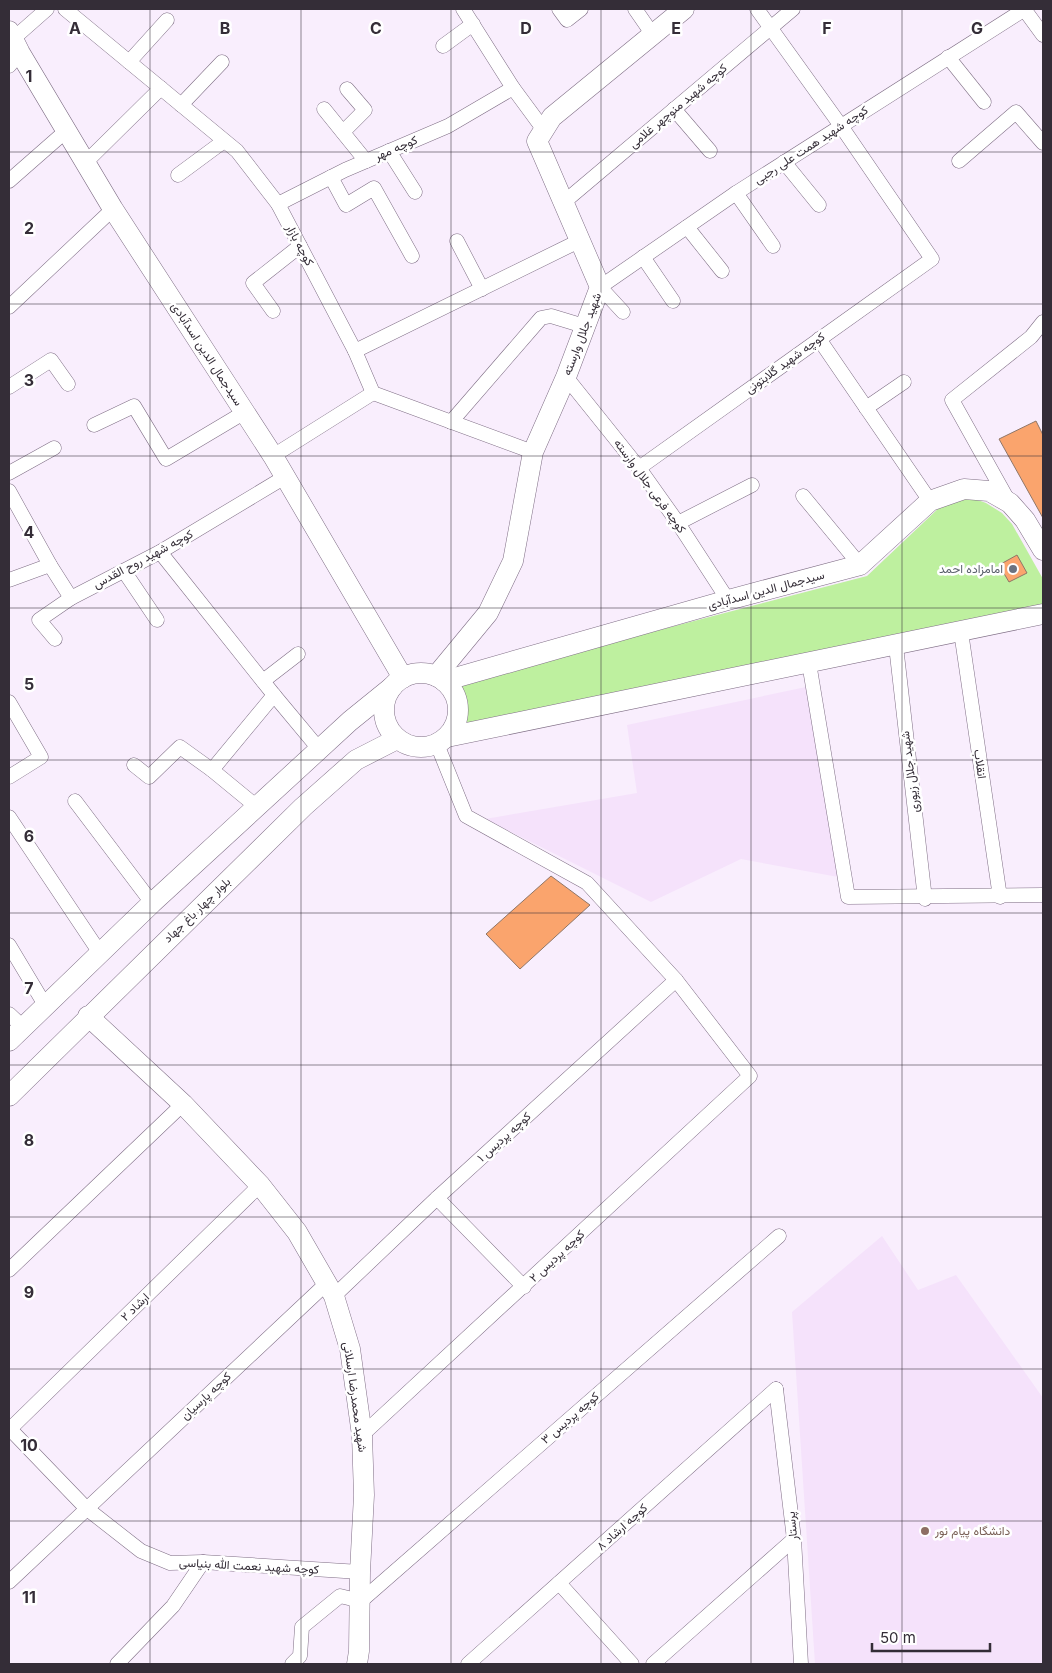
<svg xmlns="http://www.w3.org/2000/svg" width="1052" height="1673" viewBox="0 0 1052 1673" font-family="Inter,Vazirmatn,sans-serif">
  <rect width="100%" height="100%" fill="#f9eefd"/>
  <!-- built -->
  <g fill="#f5e2fb">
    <path d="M806 687 838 877 741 859 651 902 485 819 637 793 627 725Z"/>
    <path d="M882 1236 918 1290 956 1275 1043 1398V1664H815L792 1312Z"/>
  </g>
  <!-- green -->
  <path fill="#bef09f" d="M958 498 978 500 986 503 1002 513 1012 524 1043 579V605L459 731C468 713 466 699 456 683L867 576 942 505Z"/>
  <!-- building -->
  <g fill="#faa46d" stroke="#8f7667">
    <path d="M1036 421 1043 435V518L999 439Z"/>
    <path d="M1017 555 1027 573 1009 582 999 565Z"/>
    <path d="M551 876 590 905 520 969 486 934Z"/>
  </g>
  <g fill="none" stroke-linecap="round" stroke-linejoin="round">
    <!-- street casing -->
    <g stroke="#7f6e85" stroke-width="15">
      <g id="street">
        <path d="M65 9 237 151 278 204 355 351 373 393 533 452"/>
        <path d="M463 9 513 88 544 130"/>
        <path d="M559 9 567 20 581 9"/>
        <path d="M635 9 653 35"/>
        <path d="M1024 9 1043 35"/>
        <path d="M13 39 47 9"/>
        <path d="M443 46 473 24"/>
        <path d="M948 57 984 102"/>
        <path d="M129 62 167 20"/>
        <path d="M9 66 20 53"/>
        <path d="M181 105 222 62"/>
        <path d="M324 109 366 161"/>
        <path d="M674 109 710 151"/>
        <path d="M343 132 365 110 347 89"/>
        <path d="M389 151 415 192"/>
        <path d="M959 161 1016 112 1043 143"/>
        <path d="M784 162 819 205"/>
        <path d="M85 163 161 88"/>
        <path d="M178 175 224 141"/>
        <path d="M331 177 346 205 374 188 412 256"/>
        <path d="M9 181 66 131"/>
        <path d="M736 193 773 246"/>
        <path d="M563 203 793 9"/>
        <path d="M278 204 345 170 448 126 513 88"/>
        <path d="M687 227 722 271"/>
        <path d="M457 241 482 289"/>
        <path d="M643 257 673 301"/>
        <path d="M9 307 113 209"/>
        <path d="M273 311 253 283 300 246"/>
        <path d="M623 312 600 287 736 193 1025 9"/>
        <path d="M819 339 930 501"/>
        <path d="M355 351 579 241"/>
        <path d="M566 377 639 468 678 523 728 600"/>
        <path d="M9 387 51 360 68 384"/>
        <path d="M866 408 904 382"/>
        <path d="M451 422 541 318 551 316 584 326"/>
        <path d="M94 425 134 406 166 459 245 412"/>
        <path d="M273 456 373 393"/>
        <path d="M639 468 932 259 841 126 757 9"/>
        <path d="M9 473 54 448"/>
        <path d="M9 491 50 565 71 598 160 552 285 477"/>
        <path d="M803 496 860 565"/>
        <path d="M1009 502 952 400 1031 337 1043 322"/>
        <path d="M678 523 752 485"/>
        <path d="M160 552 274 695 319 749"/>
        <path d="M124 571 157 620"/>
        <path d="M9 580 50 565"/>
        <path d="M961 632 1000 897"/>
        <path d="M55 639 39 620 71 598"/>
        <path d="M896 646 925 899"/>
        <path d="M809 663 848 897 1043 895"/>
        <path d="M263 681 298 654"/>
        <path d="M9 702 41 757 9 777"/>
        <path d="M134 765 149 777 180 747 212 770 257 807"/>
        <path d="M212 770 274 695"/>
        <path d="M75 801 152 903"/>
        <path d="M9 817 100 953"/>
        <path d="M9 945 45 1005"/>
        <path d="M9 1014 23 1027"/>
        <path d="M437 1198 524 1287"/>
        <path d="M9 1270 183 1104"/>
        <path d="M334 1296 437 1198 676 980"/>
        <path d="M776 1389 794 1539 801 1664"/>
        <path d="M9 1428 86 1508 141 1551 170 1563 203 1562 360 1572"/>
        <path d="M9 1430 260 1185"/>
        <path d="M362 1435 750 1076 676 980 587 883 466 816 437 744"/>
        <path d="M9 1582 327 1283"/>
        <path d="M559 1583 632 1664"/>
        <path d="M117 1664 173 1606 203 1562"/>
        <path d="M292 1664 300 1656 302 1627 340 1596 361 1601 779 1236"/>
        <path d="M468 1664 776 1389"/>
        <path d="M653 1664 794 1539"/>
      </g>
    </g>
    <!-- secondary casing -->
    <g stroke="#7f6e85" stroke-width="21">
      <g id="secondary">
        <path d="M9 31 20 53 113 209 273 456 403 678"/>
        <circle cx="421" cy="710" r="37"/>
        <path d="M436 676 488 613 513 561 533 452 566 377 600 287 537 141 552 117 684 9"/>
        <path d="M444 681 728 600 860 565 930 501 964 489 989 491 1010 503 1025 520 1043 550"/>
        <path d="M447 737 1043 614"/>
        <path d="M88 1016 183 1104 260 1185 297 1232 334 1296 350 1349 362 1435 364 1495 360 1572 359 1651 357 1664"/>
        <path d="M9 1041 152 903 350 721 392 687"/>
        <path d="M9 1096 303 807 356 760 397 739"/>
      </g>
    </g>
    <!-- street -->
    <use href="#street" stroke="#fff" stroke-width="14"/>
    <!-- secondary -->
    <use href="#secondary" stroke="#fff" stroke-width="20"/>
  </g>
  <!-- grid -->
  <path fill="none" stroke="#342d37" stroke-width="1" stroke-opacity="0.55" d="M150 9V1664M301 9V1664M451 9V1664M601 9V1664M751 9V1664M902 9V1664M9 152H1043M9 304H1043M9 456H1043M9 608H1043M9 760H1043M9 913H1043M9 1065H1043M9 1217H1043M9 1369H1043M9 1521H1043"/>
  <!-- markers -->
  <circle fill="#6b7280" stroke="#fff" stroke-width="2" cx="1013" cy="569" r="5"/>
  <circle fill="#8d6e63" stroke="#fff" stroke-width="2" cx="925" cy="1531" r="5"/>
  <g text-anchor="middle" stroke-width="5" stroke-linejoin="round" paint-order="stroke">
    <!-- street labels -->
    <g font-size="12" fill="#342d37" stroke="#fff">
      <text transform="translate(678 106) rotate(-40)" y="4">کوچه شهید منوچهر غلامی</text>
      <text transform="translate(811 145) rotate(-33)" y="4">کوچه شهید همت علی رجبی</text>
      <text transform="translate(396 148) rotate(-23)" y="4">کوچه مهر</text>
      <text transform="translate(300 245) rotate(62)" y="4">کوچه بازار</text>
      <text transform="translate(582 334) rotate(-69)" y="4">شهید جلال وارسته</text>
      <text transform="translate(207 354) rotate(57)" y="4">سیدجمال الدین اسدآبادی</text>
      <text transform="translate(785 363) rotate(-36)" y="4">کوچه شهید گلابتونی</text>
      <text transform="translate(650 486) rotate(54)" y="4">کوچه فرعی جلال وارسته</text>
      <text transform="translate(143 559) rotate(-28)" y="4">کوچه شهید روح القدس</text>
      <text transform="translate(766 590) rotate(-15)" y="4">سیدجمال الدین اسدآبادی</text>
      <text transform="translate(980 764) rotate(82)" y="4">انقلاب</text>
      <text transform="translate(910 772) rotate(-97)" y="4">شهید جلال زیوری</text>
      <text transform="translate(197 910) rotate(-44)" y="4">بلوار چهار باغ جهاد</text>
      <text transform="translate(504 1137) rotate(-42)" y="4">کوچه پردیس ۱</text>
      <text transform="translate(557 1256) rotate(-43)" y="4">کوچه پردیس ۲</text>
      <text transform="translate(135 1307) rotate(-44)" y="4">ارشاد ۲</text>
      <text transform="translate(206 1396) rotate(-43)" y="4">کوچه پارسیان</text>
      <text transform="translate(355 1397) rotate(82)" y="4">شهید محمدرضا ارسلانی</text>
      <text transform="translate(570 1418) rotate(-41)" y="4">کوچه پردیس ۳</text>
      <text transform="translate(792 1526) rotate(-96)" y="4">پرستار</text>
      <text transform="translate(622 1527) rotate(-42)" y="4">کوچه ارشاد ۸</text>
      <text transform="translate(249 1566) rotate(3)" y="4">کوچه شهید نعمت الله بنیاسی</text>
    </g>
    <!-- worship labels -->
    <g font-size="12" fill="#5b616d" stroke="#fff" text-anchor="end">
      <text x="1003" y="573">امامزاده احمد</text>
    </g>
    <!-- education labels -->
    <g font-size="12" fill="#785e54" stroke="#fff" text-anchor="start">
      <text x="935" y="1535">دانشگاه پیام نور</text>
    </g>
  </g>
  <g font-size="16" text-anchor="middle" font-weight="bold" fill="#342d37" stroke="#fff" stroke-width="5" stroke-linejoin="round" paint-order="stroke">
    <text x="75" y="34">A</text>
    <text x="225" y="34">B</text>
    <text x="376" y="34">C</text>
    <text x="526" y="34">D</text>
    <text x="676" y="34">E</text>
    <text x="827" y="34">F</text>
    <text x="977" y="34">G</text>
    <text x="29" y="82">1</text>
    <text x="29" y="234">2</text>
    <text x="29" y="386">3</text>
    <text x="29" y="538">4</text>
    <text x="29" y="690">5</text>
    <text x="29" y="842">6</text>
    <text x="29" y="994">7</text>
    <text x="29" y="1146">8</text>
    <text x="29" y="1298">9</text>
    <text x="29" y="1451">10</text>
    <text x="29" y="1603">11</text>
  </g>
  <!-- border -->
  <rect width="1052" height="1673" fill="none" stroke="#342d37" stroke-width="20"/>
  <!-- scale -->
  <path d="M872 1643v8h118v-8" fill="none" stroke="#342d37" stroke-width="2.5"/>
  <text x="880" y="1643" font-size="15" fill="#342d37" stroke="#ffffff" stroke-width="4" paint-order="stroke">50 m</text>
</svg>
